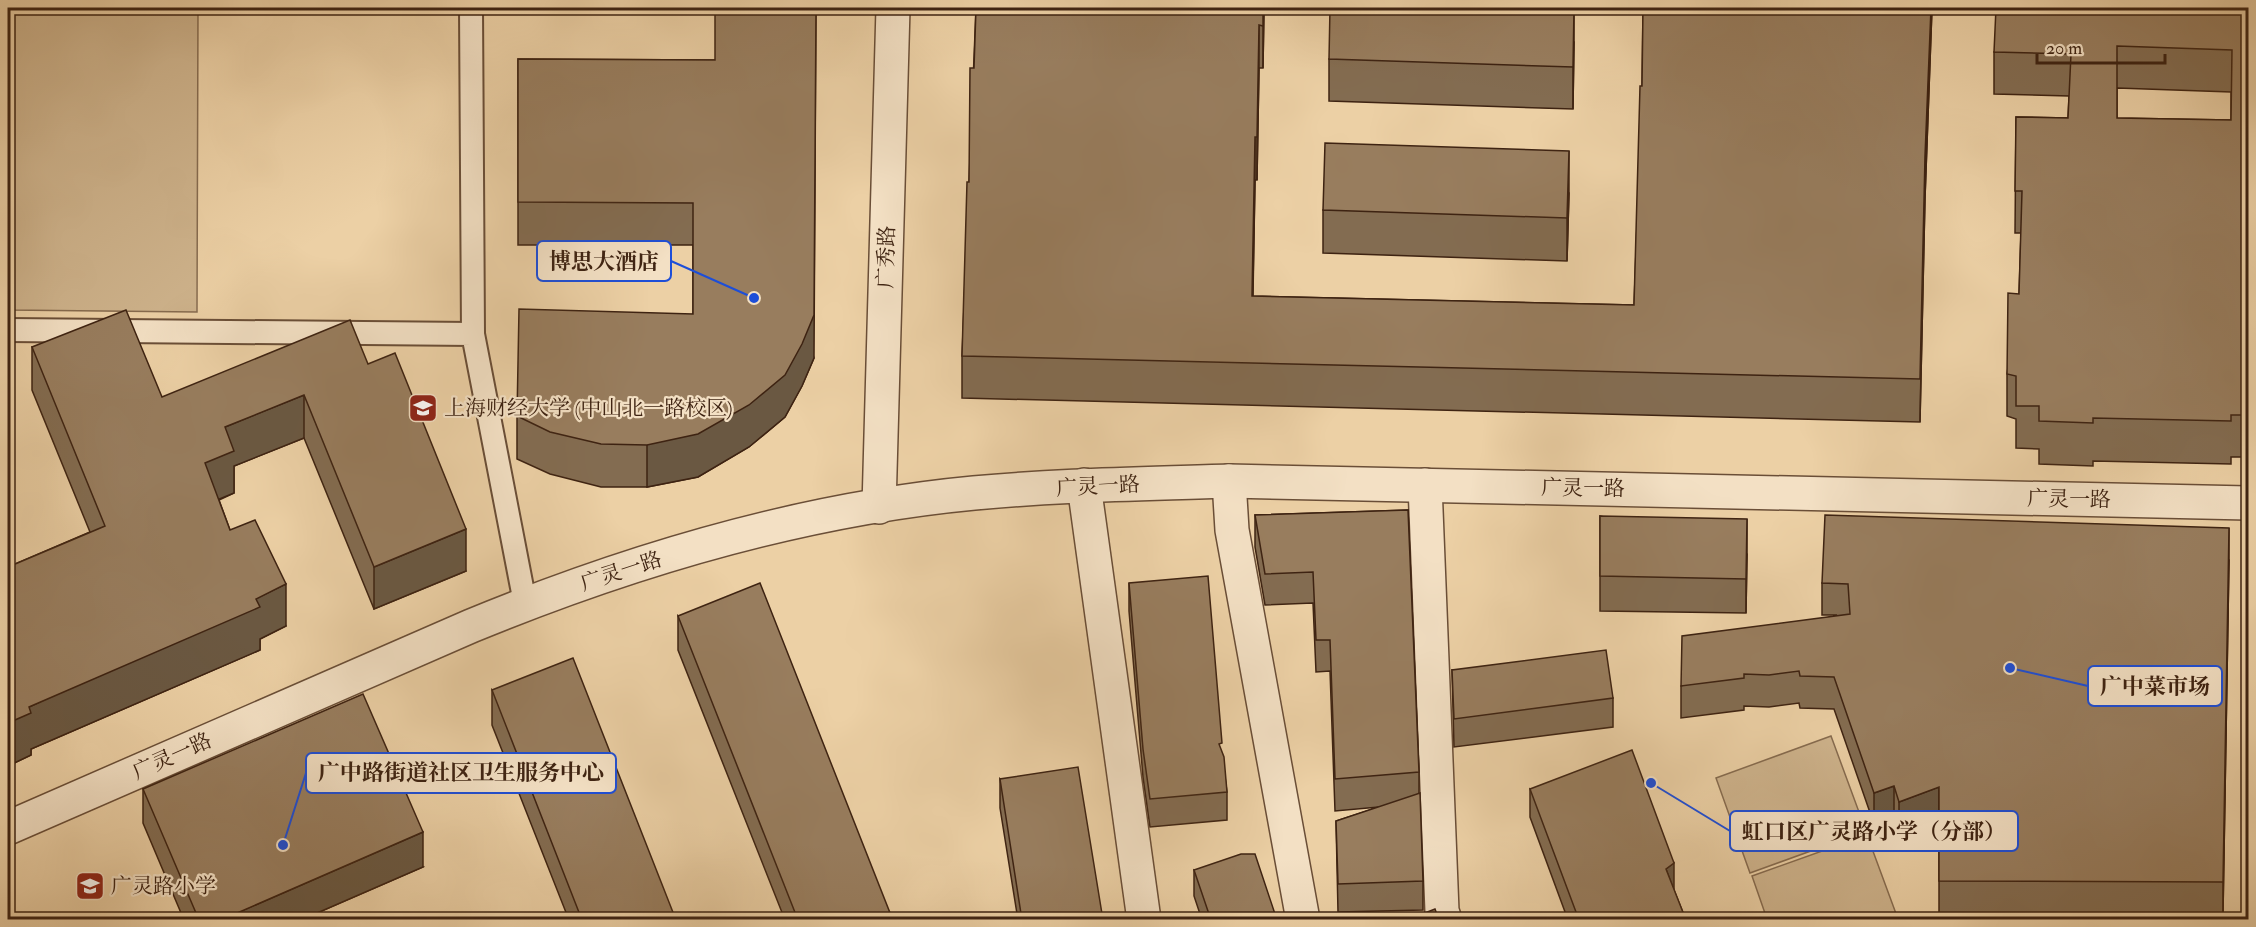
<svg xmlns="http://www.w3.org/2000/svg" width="2256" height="927" viewBox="0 0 2256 927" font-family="'IM FELL Double Pica','Noto Serif SC',serif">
  <rect width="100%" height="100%" fill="#ecd0a5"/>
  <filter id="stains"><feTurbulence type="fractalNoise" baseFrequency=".00333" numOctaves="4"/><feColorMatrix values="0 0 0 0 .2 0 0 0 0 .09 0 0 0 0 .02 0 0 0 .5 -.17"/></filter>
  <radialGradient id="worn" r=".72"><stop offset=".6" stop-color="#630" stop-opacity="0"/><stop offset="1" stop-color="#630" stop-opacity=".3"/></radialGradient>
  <!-- green -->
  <g fill="#ceb38c" stroke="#866b4f" stroke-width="1.5">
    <path d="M8 8H198L197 312 8 310Z"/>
    <path d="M1831 736 1866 831 1750 873 1716 778Z"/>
    <path d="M1867 835 1898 919H1767L1752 876Z"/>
  </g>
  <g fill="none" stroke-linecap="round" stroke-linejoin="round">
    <!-- service casing -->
    <g stroke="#6a4e37" stroke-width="26">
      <g id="service">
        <path d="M471 8 473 334"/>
        <path d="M8 330 473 334 525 603"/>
      </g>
    </g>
    <!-- minor casing -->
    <g stroke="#6a4e37" stroke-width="36">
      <g id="minor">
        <path d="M1229 481 1232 530 1303 920"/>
        <path d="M1084 485 1144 920"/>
        <path d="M1425 485 1442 911 1445 920"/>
        <path d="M879 507 893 8"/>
        <path d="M8 828 471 626C629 561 804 509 974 493 1059 485 1144 484 1229 481L2248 503"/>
      </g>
    </g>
    <!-- service -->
    <use href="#service" stroke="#f3e0c4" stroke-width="22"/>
    <!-- minor -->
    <use href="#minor" stroke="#f3e0c4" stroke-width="33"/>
  </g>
  <!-- wall -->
  <g fill="#836c51" stroke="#3e2312" stroke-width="1.5" fill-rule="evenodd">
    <path d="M976 8H1264L1263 68H1259L1257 180H1255L1253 296 1634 305 1642 86 1643 8H1932L1925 198 1920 422 962 398V356Z"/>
    <path d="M2248 8V457H2231V464L2093 461V466L2039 464V449L2016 448V419L2007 416V374L2019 294 2021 233H2015L2016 117 2068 118 2069 96 1994 94V52ZM2117 88 2231 92V120L2117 118Z"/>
    <path d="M1574 42 1573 109 1329 101V59Z"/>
    <path d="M518 59 715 60 814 358 802 386 785 417 749 447 698 477 647 487H601L550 474 517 459V416L693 314V245H518Z"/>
    <path d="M1569 193 1567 261 1323 253V210Z"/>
    <path d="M32 347 162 397 368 364 466 571 374 609 304 438 234 466V493L219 500 230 530 286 626 260 639V650L31 749V755L8 766V567L90 532 32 390Z"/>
    <path d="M1408 510 1419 772V793L1423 881V910L1338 912 1336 821 1379 807 1335 811 1330 671 1316 672 1313 603 1265 605 1255 547V515Z"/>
    <path d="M1600 516 1747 554 1746 613 1600 611Z"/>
    <path d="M2229 560 2223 914 1939 913V819L1899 833 1894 817 1874 824 1834 709 1800 708 1799 703 1769 707 1744 706V710L1681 718V686L1837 615H1822V583Z"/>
    <path d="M1129 583 1222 754 1227 792V820L1150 827 1143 777 1129 611Z"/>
    <path d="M678 616 892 920H785L678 650Z"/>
    <path d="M1452 670 1613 698V727L1454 747Z"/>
    <path d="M492 690 676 920H569L492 725Z"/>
    <path d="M1000 779 1103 920H1018L1000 808Z"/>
    <path d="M143 789 423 867 301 920H184L143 823Z"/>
    <path d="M1530 789 1674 890 1686 920H1568L1530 817Z"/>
    <path d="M1194 870 1277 920H1202L1194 896Z"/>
  </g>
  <!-- shaded-wall -->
  <g fill="#6a5842" stroke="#3e2312" stroke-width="1.5">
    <path d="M816 8 814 358 802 386 785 417 749 447 698 477 647 487V445Z"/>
    <path d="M1263 8H1264L1263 68Z"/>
    <path d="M1574 8V42L1573 109V67Z"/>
    <path d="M1931 8H1932L1925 198 1920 422 1925 156Z"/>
    <path d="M1259 25V68L1257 180V137Z"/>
    <path d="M1255 137V180L1252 338V296Z"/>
    <path d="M1569 151V193L1567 261V218Z"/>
    <path d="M304 395V438L234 466V493L205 505V463L225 427Z"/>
    <path d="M1747 519V554L1746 613V579Z"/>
    <path d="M2229 528V560L2223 914V882Z"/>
    <path d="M466 529V571L374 609V567Z"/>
    <path d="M286 584V626L260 639V650L31 749V755L8 766V723L29 707Z"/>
    <path d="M1894 786V817L1874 824V793Z"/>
    <path d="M1939 787V819L1899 833V802Z"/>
    <path d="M423 832V867L301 920H221Z"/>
    <path d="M1674 863V891L1666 869Z"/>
  </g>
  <!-- building -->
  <g fill="#987d5e" stroke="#3e2312" stroke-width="1.5" fill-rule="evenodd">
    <path d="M715 8H816L814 315 802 344 785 375 749 405 698 434 647 445 601 444 550 432 517 416 519 309 693 314V203L518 202V59L715 60Z"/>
    <path d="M976 8H1263V26L1259 25 1257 137H1255L1252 296 1634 305 1640 86H1642L1643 8H1931L1925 156 1920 379 962 356 967 182H969L970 68H974Z"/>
    <path d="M1330 8H1574L1573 67 1329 59Z"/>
    <path d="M1996 8H2248V415H2231V421L2093 418V423L2039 421V406H2016V376L2007 374 2008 293 2019 294 2022 191H2015L2016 117 2068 118 2071 54 1994 52ZM2117 46 2232 50 2231 120 2117 118Z"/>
    <path d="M1325 143 1569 151 1567 218 1323 210Z"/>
    <path d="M126 310 162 397 350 320 368 364 395 353 466 529 374 567 304 395 225 427 234 451 205 463 230 530 255 520 286 584 256 599 260 607 29 707 31 713 8 723V567L105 526 32 347Z"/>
    <path d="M1408 510 1419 772 1335 779 1330 640H1316L1313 572 1265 574 1255 515Z"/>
    <path d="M1825 515 2229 528 2223 882 1939 881V787L1899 802 1894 786 1874 793 1834 677 1800 676 1799 671 1769 675 1744 674V678L1681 686 1682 636 1850 614 1848 584 1822 583Z"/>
    <path d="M1600 516 1747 519 1746 579 1600 576Z"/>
    <path d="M1208 576 1222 743 1219 744 1224 757 1227 792 1150 799 1143 749 1129 583Z"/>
    <path d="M760 583 892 918 888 920H798L678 616Z"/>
    <path d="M1606 650 1613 698 1454 719 1452 670Z"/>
    <path d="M573 658 676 920H582L492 690Z"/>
    <path d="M363 694 423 832 221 920H199L143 789Z"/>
    <path d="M1632 750 1674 863 1666 869 1686 920H1579L1530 789Z"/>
    <path d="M1078 767 1103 920H1022L1000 779Z"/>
    <path d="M1420 793 1423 881 1338 884 1336 821Z"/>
    <path d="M1241 854H1255L1277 920H1211L1194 870Z"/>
    <path d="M1435 909 1439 920H1407Z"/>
  </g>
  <!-- icons -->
  <defs>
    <g id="university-square" transform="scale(1.5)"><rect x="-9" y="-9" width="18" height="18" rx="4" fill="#8f2418" stroke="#f3e0c4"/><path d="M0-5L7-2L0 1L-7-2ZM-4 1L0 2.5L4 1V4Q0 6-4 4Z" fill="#fff"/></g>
    <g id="school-square" transform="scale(1.5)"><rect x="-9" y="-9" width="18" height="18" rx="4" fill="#8f2418" stroke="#f3e0c4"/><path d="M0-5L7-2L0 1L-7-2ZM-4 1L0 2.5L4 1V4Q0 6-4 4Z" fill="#fff"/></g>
  </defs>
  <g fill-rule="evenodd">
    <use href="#university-square" x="423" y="408"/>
    <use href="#school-square" x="90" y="886"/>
  </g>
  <g text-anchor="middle" stroke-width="4.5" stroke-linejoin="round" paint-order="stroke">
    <!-- street labels -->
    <g font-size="21" fill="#3e2312" stroke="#f3e0c4">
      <text transform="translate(886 257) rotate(-88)" y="7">广秀路</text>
      <text transform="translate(1098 486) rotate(-3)" y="7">广灵一路</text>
      <text transform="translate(1583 488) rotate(1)" y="7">广灵一路</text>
      <text transform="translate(2069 499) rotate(1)" y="7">广灵一路</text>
      <text transform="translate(621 571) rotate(-18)" y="7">广灵一路</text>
      <text transform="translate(172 756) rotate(-24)" y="7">广灵一路</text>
    </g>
    <!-- poi labels -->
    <g font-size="21" fill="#3e2312" stroke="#f3e0c4" text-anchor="start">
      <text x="444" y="415">上海财经大学 (中山北一路校区)</text>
      <text x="111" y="893">广灵路小学</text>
    </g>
  </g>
  <!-- callouts -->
  <path fill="none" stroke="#1d4ed8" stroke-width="2" d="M754 298L671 261M2010 668L2088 686M283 845L306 773M1651 783L1730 831"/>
  <g fill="#1d4ed8" stroke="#f3e0c4" stroke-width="2">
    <circle cx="754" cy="298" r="6"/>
    <circle cx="2010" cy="668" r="6"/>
    <circle cx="283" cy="845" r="6"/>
    <circle cx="1651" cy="783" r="6"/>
  </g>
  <g fill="#f3e0c4" stroke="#1d4ed8" stroke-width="2">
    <rect x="537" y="241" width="134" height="40" rx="6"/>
    <rect x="2088" y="666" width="134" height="40" rx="6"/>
    <rect x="306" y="753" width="310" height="40" rx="6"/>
    <rect x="1730" y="811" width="288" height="40" rx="6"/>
  </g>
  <g font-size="22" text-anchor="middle" font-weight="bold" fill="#3e2312">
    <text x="604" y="269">博思大酒店</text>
    <text x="2155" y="694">广中菜市场</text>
    <text x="461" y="780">广中路街道社区卫生服务中心</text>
    <text x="1874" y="839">虹口区广灵路小学（分部）</text>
  </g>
  <!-- margin -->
  <rect width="2256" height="927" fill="none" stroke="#ecd0a5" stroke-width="30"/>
  <rect x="9" y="9" width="2238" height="909" fill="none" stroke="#3e2312" stroke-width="3"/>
  <rect x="15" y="15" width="2226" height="897" fill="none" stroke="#3e2312" stroke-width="1.5"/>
  <!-- scale -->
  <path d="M2037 54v9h128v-9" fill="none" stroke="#3e2312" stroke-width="3"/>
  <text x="2046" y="54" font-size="18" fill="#3e2312" stroke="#f3e0c4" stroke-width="4.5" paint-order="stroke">20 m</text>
  <rect width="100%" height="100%" filter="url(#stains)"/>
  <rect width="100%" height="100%" fill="url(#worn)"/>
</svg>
